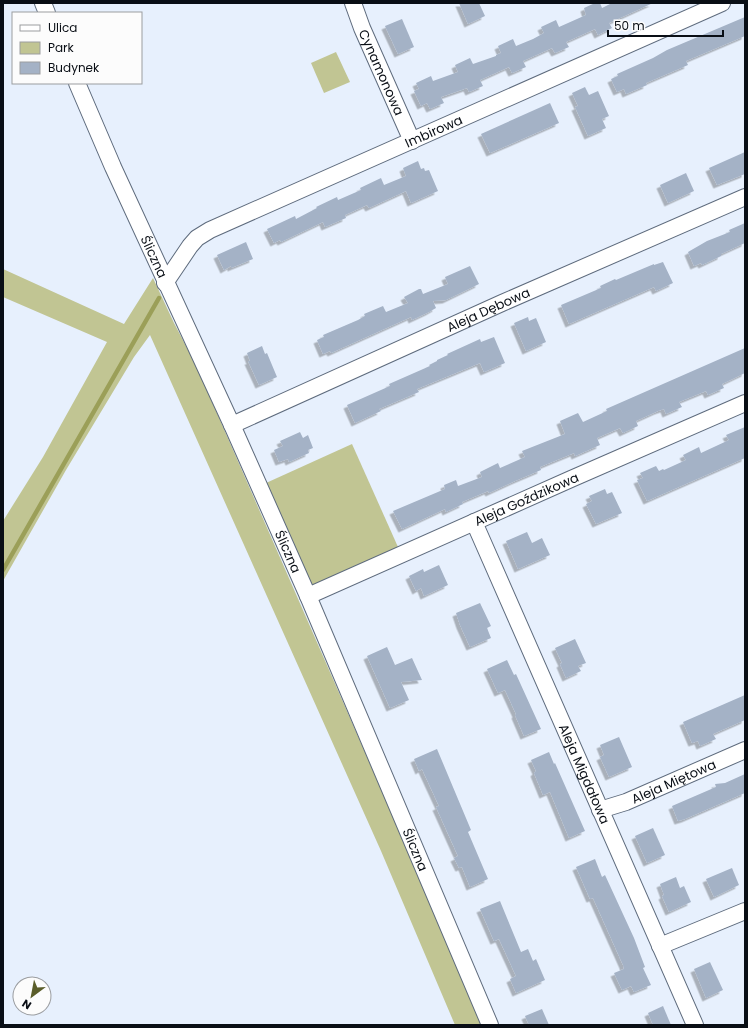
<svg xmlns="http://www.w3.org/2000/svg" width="748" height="1028" viewBox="0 0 748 1028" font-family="Poppins,sans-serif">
  <defs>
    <filter id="shadow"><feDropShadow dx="-3.5" dy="3.5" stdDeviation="0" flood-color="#0004"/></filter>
  </defs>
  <rect width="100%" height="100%" fill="#e7f0fd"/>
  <!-- green -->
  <g fill="#c1c593">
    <path d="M336 52 350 82 324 93 311 63Z"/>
    <path d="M3 269 124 324 153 278 174 323 196 365 484 1025H455L381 851 150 335 134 357 66 470 3 581V521L43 457 107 342 3 297Z"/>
    <path d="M352 444 398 547 311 587 266 483Z"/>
  </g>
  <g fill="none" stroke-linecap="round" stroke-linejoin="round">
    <!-- stream -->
    <path stroke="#9b9f58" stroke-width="4.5" d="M3 570 159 298"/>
  </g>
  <!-- building -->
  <g fill="#a4b2c6" filter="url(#shadow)">
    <path d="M459 3H479L485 16 468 24Z"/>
    <path d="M595 3H600L602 8 612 3H653L609 23 612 28 598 35 595 29 566 42 569 47 555 53 552 48 523 61 526 67 512 73 509 67 480 80 483 86 469 92 467 88 441 97 444 103 430 109 427 103 421 106 414 91 419 89 416 83 431 76 433 81 458 72 455 65 470 58 473 64 496 56V55L501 53 498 46 513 39 516 46 533 39 544 33 541 27 556 20 559 27 586 15 584 8Z"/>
    <path d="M745 17V36L686 61 688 65 646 83 647 85 626 94 624 89 617 92 611 79 618 76 617 74 653 58 667 50Z"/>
    <path d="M402 19 414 47 398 54 385 26Z"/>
    <path d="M585 87 589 95 598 91 609 116 602 119 606 128 588 136 575 107 578 106 572 93Z"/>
    <path d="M550 103 559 123 490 153 481 134Z"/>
    <path d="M745 152V174L717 185 709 168Z"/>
    <path d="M418 161 421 169 424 168 425 171 429 170 438 191 411 203 406 191 369 208 367 205 345 215 346 218 325 227 323 222 281 242 280 240 274 243 267 229 295 216 296 219 317 208 316 207 337 197 338 200 361 190 360 188 381 178 384 185 406 176 403 168Z"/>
    <path d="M686 173 694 191 668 203 660 185Z"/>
    <path d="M745 223V243L721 254V256L702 265 701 263 694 266 688 252 707 241 730 232 729 230Z"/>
    <path d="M246 242 253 259 231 268V266L224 270 217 255Z"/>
    <path d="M663 262 673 283 656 291 654 287 569 324 561 305 601 288 600 286 615 279 616 280 654 264V265Z"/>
    <path d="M470 266 479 284 446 300 433 301 436 308 429 312 412 320 411 317 331 353 330 351 323 354 317 340 324 337 323 335 358 320 365 316 364 314 383 306 386 312 408 303 404 297 419 289H421L423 294 448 284 445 277Z"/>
    <path d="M528 317 529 321 536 318 546 342 526 351 514 323Z"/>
    <path d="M494 337 505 363 484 372 480 363 417 389 419 392 379 409 381 411 355 423 347 405 390 386 389 384 430 366 429 365 437 361V360L448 355 447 354 480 339 481 342Z"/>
    <path d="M262 346 265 354 267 353 277 377 259 385 248 361H250L247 353Z"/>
    <path d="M745 348V373L722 384 724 388 708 395 706 391 679 402 682 407 666 414 664 409 658 411 636 421 638 426 623 433 620 428 597 438 600 445 575 456 574 453 540 467 541 470 515 481 489 493 488 491 462 502 463 504 446 512 445 509 402 529 393 511 445 489 444 485 456 480 458 486 482 477 480 472 498 463 500 468 525 457 522 451 565 434 560 421 578 413 583 422 607 411 606 409Z"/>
    <path d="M745 427V458L647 501 637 480 643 478 640 473 656 466 659 471 663 469 664 470 686 460 683 455 699 447 701 453 729 440 726 435Z"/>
    <path d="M300 432 303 438 308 435 313 448 308 450 309 453 289 462 288 459 279 462 274 450 283 446 280 441Z"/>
    <path d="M605 489 607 494 612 492 622 513 596 524 586 504 592 501 589 496Z"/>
    <path d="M527 532 532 543 542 538 550 555 518 569 506 541Z"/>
    <path d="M439 565 448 585 424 596 421 588 416 591 409 576 423 569 424 572Z"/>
    <path d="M480 603 491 626 487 628 491 638 470 647 460 625 456 613Z"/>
    <path d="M575 639 586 663 578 666 581 671 566 678 560 664 562 663 555 648Z"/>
    <path d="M387 647 395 665 412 658 422 680 401 682 409 700 390 708 367 656Z"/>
    <path d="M507 660 514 675 516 674 541 729 524 736 515 715 516 714 505 690 498 693 487 669Z"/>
    <path d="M745 695V720L713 734 716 739 700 746 698 741 692 743 683 722Z"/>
    <path d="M619 737 632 767 609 777 600 757 604 755 600 745Z"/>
    <path d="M437 749 471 830 468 832 488 879 470 887 462 867 459 868 454 858 458 856 436 807 439 806 422 769 419 771 414 759Z"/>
    <path d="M549 752 554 764 555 763 585 831 569 838 550 792 543 795 534 773 536 771 531 760Z"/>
    <path d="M745 774V793L685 819 678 821 672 806 716 787 715 784 725 783Z"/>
    <path d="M653 828 665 855 647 863 635 836Z"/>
    <path d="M595 859 602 877 605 875 634 938 645 967 643 968 651 985 634 992 631 986 622 990 614 973 624 969 623 965 593 898 590 899 576 867Z"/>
    <path d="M732 868 739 885 714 897 706 879Z"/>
    <path d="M676 877 680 888 684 886 691 902 669 912 662 896 664 895 660 884Z"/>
    <path d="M500 901 521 952 528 949 533 961 536 959 545 980 516 993 510 979 516 976 499 939 494 941 480 909Z"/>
    <path d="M710 962 723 990 706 998 694 969Z"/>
    <path d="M663 1006 671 1025H653L648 1013Z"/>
    <path d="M542 1009 549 1025H529L525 1016Z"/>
  </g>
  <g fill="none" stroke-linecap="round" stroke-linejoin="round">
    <!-- minor casing -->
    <g stroke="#5e6b7d" stroke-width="18">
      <g id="minor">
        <path d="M43 3 47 13"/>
        <path id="s1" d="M353 3 362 28 412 141"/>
        <path id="s2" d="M77 83 113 167 232 425 308 596 490 1025"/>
        <path id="s3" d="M165 283 190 246 197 238 210 230 722 3"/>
        <path id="s4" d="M232 425 502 303 745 197"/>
        <path id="s5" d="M474 522 695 1025"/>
        <path id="s6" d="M308 596 571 479 745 403"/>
        <path id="s7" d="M600 810 626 802 745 750"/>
        <path d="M660 946 745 911"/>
      </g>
    </g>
    <!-- minor -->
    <use href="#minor" stroke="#fff" stroke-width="16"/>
  </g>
  <g text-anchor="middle" stroke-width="3" stroke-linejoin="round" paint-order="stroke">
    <!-- street labels -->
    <g font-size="13" fill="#090e15" stroke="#fcfcfc">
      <text dy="5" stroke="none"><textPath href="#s1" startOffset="75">Cynamonowa</textPath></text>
      <text dy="5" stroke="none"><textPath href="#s3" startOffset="315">Imbirowa</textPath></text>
      <text dy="5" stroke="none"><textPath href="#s2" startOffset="190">Śliczna</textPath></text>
      <text dy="5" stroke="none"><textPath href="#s4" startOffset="281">Aleja Dębowa</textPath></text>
      <text dy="5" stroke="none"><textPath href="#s6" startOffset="239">Aleja Goździkowa</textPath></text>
      <text dy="5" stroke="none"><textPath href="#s2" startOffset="514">Śliczna</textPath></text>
      <text dy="5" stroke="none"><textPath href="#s5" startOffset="275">Aleja Migdałowa</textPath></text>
      <text dy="5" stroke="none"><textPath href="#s7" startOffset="79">Aleja Miętowa</textPath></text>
      <text dy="5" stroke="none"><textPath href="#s2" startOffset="838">Śliczna</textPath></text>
    </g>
  </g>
  <!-- border -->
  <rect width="748" height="1028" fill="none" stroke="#090e15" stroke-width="8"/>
  <!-- legend -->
  <rect x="12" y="12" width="130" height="72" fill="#fcfcfc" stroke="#9b9da0"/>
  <rect x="20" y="25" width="20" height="6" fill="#ffffff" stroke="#9b9da0"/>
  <text x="48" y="32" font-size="12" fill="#090e15">Ulica</text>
  <rect x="20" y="42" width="20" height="12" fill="#c1c593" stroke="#9b9da0"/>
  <text x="48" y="52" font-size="12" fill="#090e15">Park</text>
  <rect x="20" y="62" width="20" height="12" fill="#a4b2c6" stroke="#9b9da0"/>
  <text x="48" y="72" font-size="12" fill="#090e15">Budynek</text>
  <!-- north arrow -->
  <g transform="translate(32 996) rotate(212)"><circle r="19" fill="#fcfcfc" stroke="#9b9da0"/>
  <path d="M0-3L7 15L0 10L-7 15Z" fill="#5a5d2a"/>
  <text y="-6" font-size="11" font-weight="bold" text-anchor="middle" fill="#090e15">N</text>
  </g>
  <!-- scale -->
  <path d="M608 30v6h115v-6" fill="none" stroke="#090e15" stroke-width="2"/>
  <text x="614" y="30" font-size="12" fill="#090e15" stroke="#fcfcfc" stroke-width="3" paint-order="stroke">50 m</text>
</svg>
